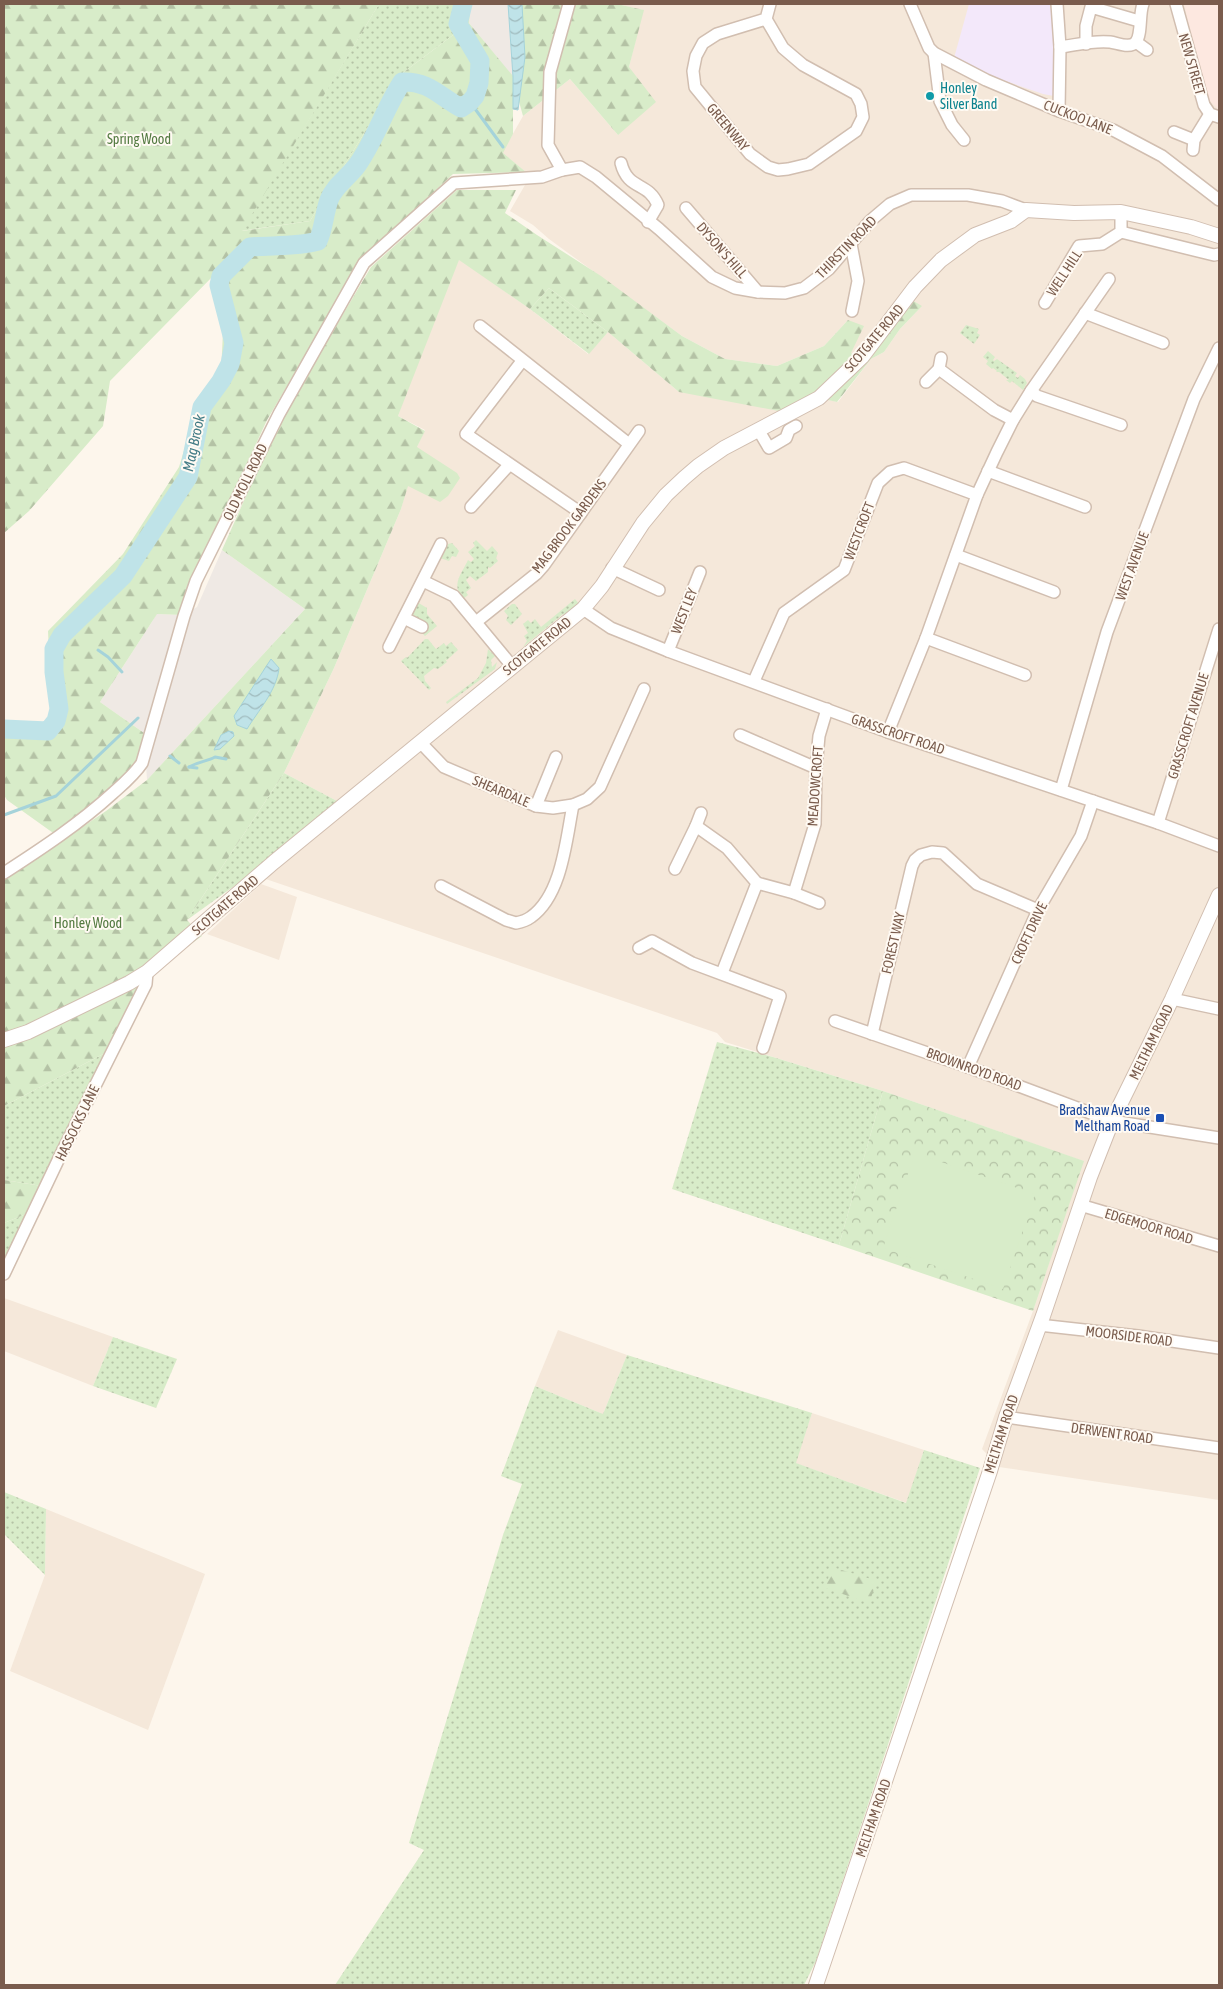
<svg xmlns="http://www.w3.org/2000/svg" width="1223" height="1989" viewBox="0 0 1223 1989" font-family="'Asap Condensed',sans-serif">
  <defs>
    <pattern id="grass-dots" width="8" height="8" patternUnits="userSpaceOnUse" patternTransform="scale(1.25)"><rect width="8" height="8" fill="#d8ecc9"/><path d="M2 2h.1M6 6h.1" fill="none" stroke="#b4c2a5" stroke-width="1.8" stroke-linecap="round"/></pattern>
    <pattern id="forest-firs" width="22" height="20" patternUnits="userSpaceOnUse" patternTransform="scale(1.25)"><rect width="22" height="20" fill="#d8ecc9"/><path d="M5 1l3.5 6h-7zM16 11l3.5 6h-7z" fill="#b4c2a5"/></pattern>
    <pattern id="park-crowns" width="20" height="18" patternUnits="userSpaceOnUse" patternTransform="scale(1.25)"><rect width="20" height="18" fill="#d8ecc9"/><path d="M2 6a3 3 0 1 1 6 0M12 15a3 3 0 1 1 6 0" fill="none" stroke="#b4c2a5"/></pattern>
    <pattern id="water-waves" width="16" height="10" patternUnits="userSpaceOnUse" patternTransform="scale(1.25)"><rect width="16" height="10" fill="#bfe3e8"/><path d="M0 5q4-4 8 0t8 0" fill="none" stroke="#a0bbbe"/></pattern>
  </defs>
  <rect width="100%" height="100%" fill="#fdf6ec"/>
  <!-- residential -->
  <g fill="#f5e8da">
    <path d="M617 4H1219V1500L999 1467 982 1449 1033 1311 1083 1161 883 1091 725 1042 717 1033 251 874 337 801 284 773 334 668 401 509 417 447 425 430 398 416 424 340 459 259 530 309 588 354 608 332 679 392 814 397 838 402 871 359 884 352 900 329 922 306 862 360 851 353 848 320 824 346 777 366 725 359 682 336 549 239 533 225 510 211 525 185 526 172 502 153 523 116 570 79 618 135 629 67 643 10Z"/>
    <path d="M261 884 297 897 279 960 207 934Z"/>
    <path d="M4 1298 113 1337 93 1386 4 1351Z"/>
    <path d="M558 1330 627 1355 603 1414 535 1386Z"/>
    <path d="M812 1413 924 1450 907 1503 795 1463Z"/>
    <path d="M46 1509 205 1574 148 1730 10 1671 45 1575Z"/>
  </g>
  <!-- commercial -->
  <path fill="#fde8e0" d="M1184 4H1219V110L1206 97Z"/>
  <!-- industrial -->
  <g fill="#efe9e4">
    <path d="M471 4H517L513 77 469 23Z"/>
    <path d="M222 550 305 609 147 780 144 733 100 702 157 614 182 615 197 607Z"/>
  </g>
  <!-- education -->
  <path fill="#f3e8fa" d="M969 4H1052L1055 18 1054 96 1043 94 971 69 954 58Z"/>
  <!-- grass -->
  <g fill="url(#grass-dots)">
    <path d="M379 4H471L469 23 400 75 310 221 241 231Z"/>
    <path d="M549 288 608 332 589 354 530 309Z"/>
    <path d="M966 325 979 329 977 333 980 335 974 344 960 333Z"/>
    <path d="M988 351 995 357 993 360 994 361 997 359 1017 373 1015 376 1018 378 1020 375 1025 379 1027 383 1023 390 1012 381 1010 383 1006 380H1009L999 372H996L997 371 993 368 992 369 986 364 988 361 983 357Z"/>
    <path d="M476 540 487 551 492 546 498 553 496 558 498 561 490 568 488 567V572L476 581 470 576 466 580 471 588 466 592 468 595 463 599C451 584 461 575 468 560L471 562 474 559 468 552 475 546 473 543Z"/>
    <path d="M452 543 459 551 456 557 452 556 449 561 440 558 444 548 446 549 448 544Z"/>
    <path d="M575 599 580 605 566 616 563 614 523 647 527 641 524 636 528 633 523 624 528 620 531 623 535 619 541 627Z"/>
    <path d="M417 602 427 608V614L437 626 425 636 421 632 426 622 413 616V611Z"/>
    <path d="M512 604H515L522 614 511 625 506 620 508 616 504 611Z"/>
    <path d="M425 639H428L436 649 444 643 446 646 451 642 458 650 447 660 445 659 447 662 438 669 434 668 424 676 425 681 431 688 429 690 401 661 406 657 407 658Z"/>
    <path d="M488 649 495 656 491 660 492 667 497 662 495 669 447 704 446 702 478 678 486 663Z"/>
    <path d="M284 773 337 801 251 874 187 920Z"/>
    <path d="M717 1042 773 1057 883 1091 839 1245 672 1189Z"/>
    <path d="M107 1052 42 1186 4 1180V1106Z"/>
    <path d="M31 1212 4 1264V1223Z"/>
    <path d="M113 1337 177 1359 156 1408 93 1386Z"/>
    <path d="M627 1355 812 1413 796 1463 906 1503 924 1450 980 1468 816 1961 804 1985H335L424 1850 409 1843 503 1535 522 1484 501 1476 535 1386 603 1414Z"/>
    <path d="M4 1492 46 1509 45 1575 4 1534Z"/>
  </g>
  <!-- forest -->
  <g fill="url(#forest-firs)">
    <path d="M4 4H379L242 231 310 221 400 75 469 23 513 76 517 4H617L644 10 629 67 656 102 618 135 570 79 523 116 513 80V134L503 153 526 172 453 174 361 260 267 420 190 588 182 615 157 614 100 702 144 733C141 778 88 810 56 835L7 800 4 795V725L47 726 52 720 48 631 123 554 179 467 199 401 221 373 223 331 215 274 110 381 103 426 29 511 4 533Z"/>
    <path d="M457 190H516L505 213 537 235 601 276 682 336 725 359 777 366 824 346 848 320 864 326 851 353 862 360 910 299 922 306 900 329 884 352 871 359 837 402 814 397 784 412 679 392 608 332 549 288 530 309 459 260 398 416 425 431 417 447 457 473 460 478 448 496 440 502 408 486 401 509 334 668 284 773 187 920 202 936 160 967 133 997 107 1052 4 1106V880L106 811 147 780 305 609 222 550 278 424 371 267Z"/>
    <path d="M4 1180 42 1186 31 1212 4 1223Z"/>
    <path d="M832 1567 877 1581 869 1603 825 1588Z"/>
  </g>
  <!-- park -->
  <path fill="url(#park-crowns)" d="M883 1091 1084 1161 1033 1311 839 1245Z"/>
  <!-- pitch -->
  <path fill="#d8ecc9" d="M915 1153 1035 1194 1003 1289 883 1248Z"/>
  <!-- water -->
  <g fill="url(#water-waves)" stroke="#a5d3da">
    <path d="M508 4H522L525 57 518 110 513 109V77Z"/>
    <path d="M271 659 279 668C277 690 258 711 247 729L237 725 234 716Z"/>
    <path d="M229 731 233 732 234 736 220 749 214 750 221 735Z"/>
  </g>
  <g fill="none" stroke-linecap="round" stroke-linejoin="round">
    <!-- stream -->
    <g stroke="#a5d3da" stroke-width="3">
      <path d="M470 102 503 147"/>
      <path d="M98 650 108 657 122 672"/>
      <path d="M170 756 179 763"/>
      <path d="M189 767C198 762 208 761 215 757L226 759"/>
      <path d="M189 767 197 768"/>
      <path d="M4 815 56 796 138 718"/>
    </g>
    <!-- river -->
    <path stroke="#bfe3e8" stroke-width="19" d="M4 729 48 731 56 721 59 709 54 672V649L62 635 123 576 188 477 202 407 221 381 230 364 234 343 219 285 221 276 250 247C273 245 296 247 318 241 324 228 324 214 329 200 334 186 349 177 358 164 376 138 385 108 402 82 429 81 439 96 461 108L470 102 475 96 479 83 480 61 458 24 463 4"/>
    <!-- minor casing -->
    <g stroke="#d1beb0" stroke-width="14">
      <g id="minor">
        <path d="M569 4 550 72 548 145 562 170 580 167 596 177 659 229 712 277 735 288 758 292 785 293 804 288 829 269 870 221 890 204 911 195H968L1002 201 1026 210"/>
        <path d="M910 4 929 48 934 53 986 80 1059 111 1113 130 1162 156 1219 200"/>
        <path d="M1057 4 1060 47 1059 111"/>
        <path d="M1176 4 1204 105 1210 114 1219 117"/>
        <path d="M766 19 717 34 703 43 696 56 693 71 695 87 750 154 768 167 778 170 788 169 809 164 856 131 863 117 861 104 856 94 803 65 783 48 766 19 770 4"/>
        <path d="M1136 42 1147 50"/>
        <path d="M1086 44V26L1091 7 1139 21"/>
        <path d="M1060 47C1076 45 1094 40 1110 42 1118 43 1130 49 1136 42 1142 34 1139 14 1143 4"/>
        <path d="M934 53 940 101 952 125 964 140"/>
        <path d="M1174 132 1194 140"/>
        <path d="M1193 150 1194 140 1210 114"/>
        <path d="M621 163C628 191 648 181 658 205L648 222"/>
        <path d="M686 208 758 292"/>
        <path d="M1121 232 1214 255 1219 254"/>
        <path d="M851 244 858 281 852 311"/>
        <path d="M1045 303 1079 246 1102 244 1121 232V212"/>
        <path d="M1085 313 1163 343"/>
        <path d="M480 326 629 444"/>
        <path d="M941 358 939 369 994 410 1013 420"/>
        <path d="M522 361 466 434 581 513"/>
        <path d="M926 382 939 369"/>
        <path d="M1031 391 1037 396 1121 425"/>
        <path d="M759 431 769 448 786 438 789 430 796 426"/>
        <path d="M988 471 1085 507"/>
        <path d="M471 507 509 465"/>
        <path d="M956 555 1054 592"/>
        <path d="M612 568 659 590"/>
        <path d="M423 581 454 596 512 666"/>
        <path d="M583 609 611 628 668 651 888 732 1158 823 1219 846"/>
        <path d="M404 618 422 627"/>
        <path d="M476 622 536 574 544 565 639 431"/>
        <path d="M926 638 1025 675"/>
        <path d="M389 647 441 544"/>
        <path d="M668 651 700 572"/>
        <path d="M754 681 784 613 844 570 878 483 890 472 904 468 977 495"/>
        <path d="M888 732 926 638 977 495 997 452 1013 420 1031 391 1109 279"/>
        <path d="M740 735 816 768"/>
        <path d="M421 743 444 767 536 806 553 808 573 805 587 799 600 787 644 689"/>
        <path d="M1061 790 1107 632 1194 399 1219 348"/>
        <path d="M536 806 556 757"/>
        <path d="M1158 823 1219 629"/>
        <path d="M696 826 701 813"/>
        <path d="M675 869 696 826 727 848 757 883"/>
        <path d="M4 873C41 849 79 824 113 793 123 784 134 775 142 763L184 616 196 581 279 414 364 263 454 183 542 177 562 170"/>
        <path d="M441 886 506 920 516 923C521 922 527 920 531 917 562 895 566 840 573 805"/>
        <path d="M794 893 819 903"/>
        <path d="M639 948 652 941 692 963 780 996 763 1048"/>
        <path d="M722 973 757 883 794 893 815 824 816 768 819 736 827 709"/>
        <path d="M1172 999 1219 1009"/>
        <path d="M835 1021 968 1067 1112 1121 1219 1138"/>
        <path d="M872 1034 912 866 915 860 921 855 932 852 943 853 977 884 1038 910"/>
        <path d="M968 1067 1038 910 1081 836 1093 801"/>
        <path d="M1080 1205 1219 1246"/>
        <path d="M4 1274 61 1154 146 984 147 972"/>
        <path d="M1039 1325 1138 1336 1219 1348"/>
        <path d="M1006 1417 1219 1448"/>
      </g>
    </g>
    <!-- tertiary casing -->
    <g stroke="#d1beb0" stroke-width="16">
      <g id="tertiary">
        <path d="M4 1040 28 1032 129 983 147 972 274 862 583 609 602 586 643 523 666 495 684 478 698 466 724 448 819 398 862 357 915 287 941 260 975 235 1011 221 1026 210 1074 213 1121 212 1191 227 1219 236"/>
        <path d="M816 1985 990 1471 1006 1417 1043 1316 1090 1177 1112 1121 1172 999 1219 895"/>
      </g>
    </g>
    <!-- minor -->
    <use href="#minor" stroke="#fff" stroke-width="11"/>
    <!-- tertiary -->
    <use href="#tertiary" stroke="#fff" stroke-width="14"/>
  </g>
  <!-- markers -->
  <circle fill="#0f9aa8" stroke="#fffaf3" stroke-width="2" cx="930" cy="96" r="5"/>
  <rect fill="#1a4fb4" stroke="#fffaf3" stroke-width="2" x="1155" y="1113" width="10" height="10" rx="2.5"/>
  <g text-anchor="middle" stroke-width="4" stroke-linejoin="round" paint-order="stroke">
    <!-- street labels -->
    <g font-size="14" fill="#7a5c4d" stroke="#fffaf3">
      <text transform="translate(1192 64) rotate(74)" y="5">NEW STREET</text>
      <text transform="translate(1078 117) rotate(21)" y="5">CUCKOO LANE</text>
      <text transform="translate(728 127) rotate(50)" y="5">GREENWAY</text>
      <text transform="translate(846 247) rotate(-46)" y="5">THIRSTIN ROAD</text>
      <text transform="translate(722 250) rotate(49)" y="5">DYSON'S HILL</text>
      <text transform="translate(1064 273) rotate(-57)" y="5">WELL HILL</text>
      <text transform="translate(874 338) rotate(-50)" y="5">SCOTGATE ROAD</text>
      <text transform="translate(245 482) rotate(-64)" y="5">OLD MOLL ROAD</text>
      <text transform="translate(569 526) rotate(-53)" y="5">MAG BROOK GARDENS</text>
      <text transform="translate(859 531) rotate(-69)" y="5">WESTCROFT</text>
      <text transform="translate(1132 566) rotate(-70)" y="5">WEST AVENUE</text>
      <text transform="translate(684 611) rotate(-68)" y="5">WEST LEY</text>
      <text transform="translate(537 646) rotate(-39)" y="5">SCOTGATE ROAD</text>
      <text transform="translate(1188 726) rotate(-73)" y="5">GRASSCROFT AVENUE</text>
      <text transform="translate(898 734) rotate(19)" y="5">GRASSCROFT ROAD</text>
      <text transform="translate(815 786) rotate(-86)" y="5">MEADOWCROFT</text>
      <text transform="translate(501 791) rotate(23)" y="5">SHEARDALE</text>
      <text transform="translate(225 905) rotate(-41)" y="5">SCOTGATE ROAD</text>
      <text transform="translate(1029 933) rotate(-65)" y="5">CROFT DRIVE</text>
      <text transform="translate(893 943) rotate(-77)" y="5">FOREST WAY</text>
      <text transform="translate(1151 1042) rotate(-64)" y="5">MELTHAM ROAD</text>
      <text transform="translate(974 1069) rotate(20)" y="5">BROWNROYD ROAD</text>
      <text transform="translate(77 1123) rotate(-64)" y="5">HASSOCKS LANE</text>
      <text transform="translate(1149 1226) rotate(17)" y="5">EDGEMOOR ROAD</text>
      <text transform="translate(1129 1336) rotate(7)" y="5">MOORSIDE ROAD</text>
      <text transform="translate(1112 1433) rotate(8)" y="5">DERWENT ROAD</text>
      <text transform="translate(1001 1434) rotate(-72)" y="5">MELTHAM ROAD</text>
      <text transform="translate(873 1818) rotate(-71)" y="5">MELTHAM ROAD</text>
    </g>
    <!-- culture labels -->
    <g font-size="14" fill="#0d838f" stroke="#fffaf3" text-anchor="start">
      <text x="940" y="93">Honley<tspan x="940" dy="16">Silver Band</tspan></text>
    </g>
    <!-- park labels -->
    <g font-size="14" fill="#537a41" stroke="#fffaf3">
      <text x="139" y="144">Spring Wood</text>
      <text x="88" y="928">Honley Wood</text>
    </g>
    <!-- transit labels -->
    <g font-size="14" fill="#164399" stroke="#fffaf3" text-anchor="end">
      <text x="1150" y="1115">Bradshaw Avenue<tspan x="1150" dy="16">Meltham Road</tspan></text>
    </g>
    <!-- water labels -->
    <g font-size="15" font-style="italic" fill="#437c86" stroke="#fffaf3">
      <text transform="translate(194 443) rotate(-78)" y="5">Mag Brook</text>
    </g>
  </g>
  <!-- border -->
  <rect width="1223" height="1989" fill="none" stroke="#7a5c4d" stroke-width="10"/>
</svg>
